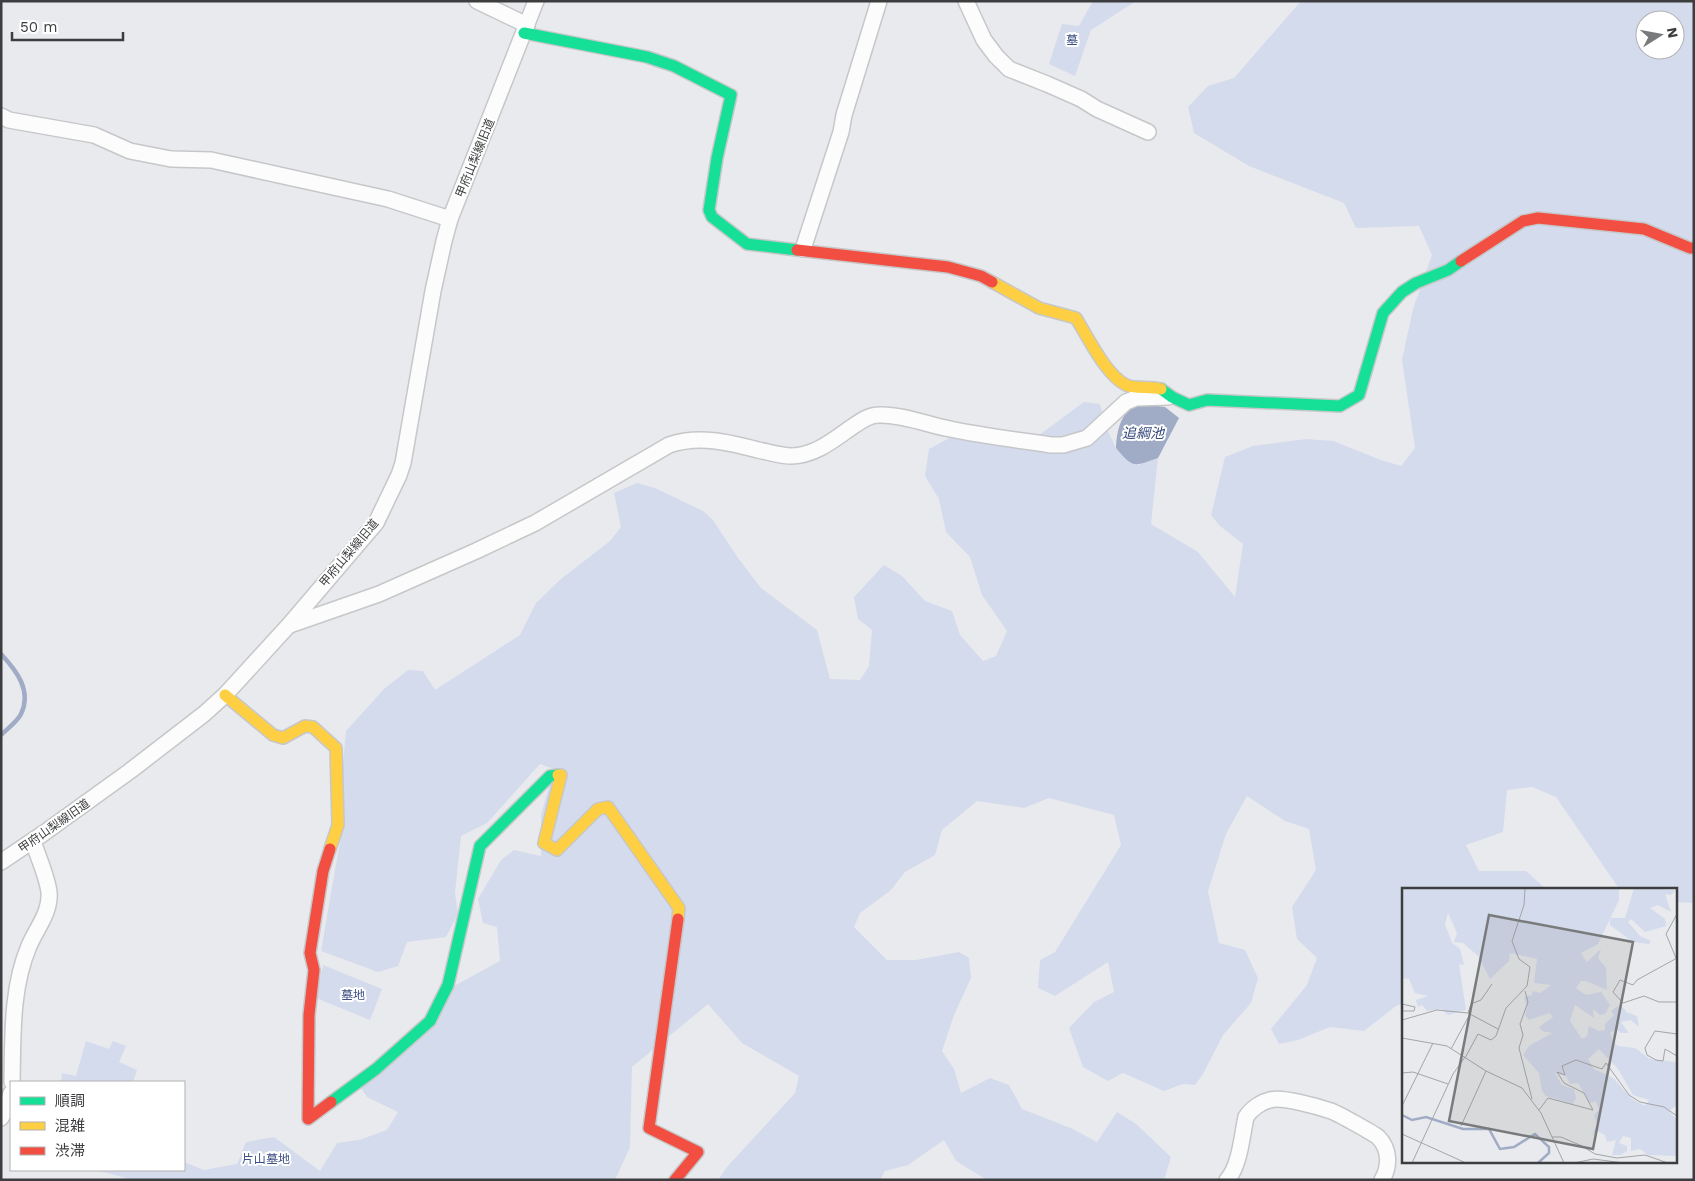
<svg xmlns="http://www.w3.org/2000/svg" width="1695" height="1181" viewBox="0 0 1695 1181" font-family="'Work Sans','Noto Sans JP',sans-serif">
  <rect width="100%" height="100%" fill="#e9eaed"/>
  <!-- green -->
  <g fill="#d4dbed" fill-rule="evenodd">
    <path d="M1093 1H1136L1091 30 1075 76 1049 64 1062 24 1079 26Z"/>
    <path d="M1301 1H1694V903L1676 902V890H1620L1556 797 1532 787 1507 790 1503 832 1466 845 1479 871H1526L1547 890H1404V1003L1396 1006 1364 1031 1330 1027 1298 1040 1279 1044 1271 1029 1307 985 1317 958 1297 939 1292 907 1316 870 1309 829 1285 821 1247 796 1226 834 1208 891 1219 943 1245 950 1258 978 1251 1003 1223 1035 1203 1074 1195 1085 1183 1084 1164 1091 1123 1073 1108 1081 1083 1067 1069 1028 1094 1002 1114 992 1108 962 1055 996 1038 988 1040 960 1055 952 1121 845 1114 815 1049 798 1024 808 977 801 942 830 935 855 905 872 891 890 860 913 854 927 887 960H916L959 952 969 958 971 978 954 1015 942 1051 954 1069 961 1093 990 1078 1009 1085 1022 1109 1073 1129 1097 1142 1117 1112 1136 1124 1171 1157 1164 1180H987L956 1161 944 1140 908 1165 885 1171 880 1180H718L727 1167 795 1093 799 1076 742 1043 708 1004 632 1067 630 1147 615 1180H133L100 1171 101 1170H184V1162L204 1170 237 1164 246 1142 274 1137 320 1171 337 1143 359 1140 387 1130 398 1112 367 1097 360 1086 456 985 500 961 497 927 483 923 478 899 501 860 514 850 541 856V815L554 769 540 764 487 823 461 836 455 893 458 914 446 937 407 942 398 966 378 972 321 951 343 824 342 775 346 731 384 689 408 670 423 671 435 690 520 635 536 603 561 579 610 541 621 527 614 493 637 483 655 488 703 511 713 520 738 558 761 588 817 630 830 679 860 680 869 666 872 630 858 619 854 597 884 565 902 576 925 601 952 611 960 635 983 661 996 656 1007 631 982 595 970 557 946 532 939 499 925 476 929 449 955 435 1027 444 1084 402 1100 404 1106 427 1116 448 1138 465 1158 458 1151 524 1198 552 1235 597 1243 544 1220 526 1211 515 1225 457 1253 446 1306 439 1333 441 1381 460 1401 466 1415 448 1402 360 1413 309 1432 255 1419 226 1356 228 1344 203 1249 166 1194 133 1188 107 1208 86 1234 78ZM1645 20H1675V50H1645Z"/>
    <path d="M323 965 382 989 370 1020 316 998Z"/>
    <path d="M86 1041 109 1049 113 1041 126 1046 119 1062 137 1070 133 1082H61L62 1073 76 1076Z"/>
  </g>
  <!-- water -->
  <path fill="#a0abc6" d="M1142 404 1165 407 1179 418 1158 458C1133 467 1133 468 1116 448 1117 429 1121 409 1142 404Z"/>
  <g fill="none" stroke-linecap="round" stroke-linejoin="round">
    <!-- stream -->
    <path stroke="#a0abc6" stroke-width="4.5" d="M1 654C17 671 32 691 21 714 17 722 7 729 1 735"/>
    <!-- street casing -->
    <g stroke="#c6c7c9" stroke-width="18">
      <g id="street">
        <path d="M477 1 527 25"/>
        <path d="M966 1 984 40 996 56 1009 69 1047 84 1081 99 1097 109 1148 132"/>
        <path d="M1 116 9 120 94 135 130 151 171 159 211 160 388 199 450 219"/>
        <path d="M803 249 841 132 844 115 879 1"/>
        <path d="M290 625 379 594 476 551 535 523 669 445C699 435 728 442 758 450 769 452 780 456 792 456 816 455 833 440 852 427 861 421 869 415 879 415 901 414 929 425 950 429 983 436 1018 440 1051 445H1063L1087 438 1126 402 1136 398 1168 397"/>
        <path d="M1 862 44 833 130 771 204 714 225 695 289 625 376 523 399 475 403 463 433 291 444 241 450 219 536 1"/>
        <path d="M12 1082C13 1037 11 988 29 946 36 929 51 912 49 892 47 876 38 857 33 841"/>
        <path d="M1 1118 7 1107 11 1093"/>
        <path d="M1227 1180C1240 1166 1242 1135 1246 1117 1251 1109 1261 1102 1270 1100 1281 1096 1319 1107 1331 1111 1337 1113 1373 1133 1378 1137 1390 1149 1390 1166 1382 1180"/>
      </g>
    </g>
    <!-- fast casing -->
    <g stroke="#c6c7c9" stroke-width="14">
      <g id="fast">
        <path d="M524 33 647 57 674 66 731 95 717 158 709 210 712 217 747 244 797 250"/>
        <path d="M1161 389 1172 397 1189 405 1207 400 1340 406 1359 395 1383 313 1402 292 1416 283 1448 270 1461 261"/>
        <path d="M331 1102 376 1069 430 1021 448 985 480 846 550 776 558 775"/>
      </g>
    </g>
    <!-- slow casing -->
    <g stroke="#c6c7c9" stroke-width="14">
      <g id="slow">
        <path d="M992 282 1039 308 1076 318C1087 336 1106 375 1126 385 1134 389 1151 386 1161 389"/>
        <path d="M225 695 273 735 283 738 305 726 313 727 336 748 338 825 330 849"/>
        <path d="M558 775H561L544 843 557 850 598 809 608 807 679 908 678 919"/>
      </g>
    </g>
    <!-- jam casing -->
    <g stroke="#c6c7c9" stroke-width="14">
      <g id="jam">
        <path d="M797 250 948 267 981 276 992 282"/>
        <path d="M1461 261 1523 221 1538 218 1644 229 1690 248H1694"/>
        <path d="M330 849 323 871 310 953 314 970 309 1015 308 1119 331 1102"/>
        <path d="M675 1180 698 1152 649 1128 678 919"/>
      </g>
    </g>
    <!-- street -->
    <use href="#street" stroke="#fcfcfc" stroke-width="15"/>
    <!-- fast -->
    <use href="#fast" stroke="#16e098" stroke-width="11"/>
    <!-- slow -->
    <use href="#slow" stroke="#ffcf43" stroke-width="11"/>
    <!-- jam -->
    <use href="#jam" stroke="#f24e42" stroke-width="11"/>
  </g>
  <g text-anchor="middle" stroke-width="4" stroke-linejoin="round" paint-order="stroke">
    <!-- park labels -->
    <g font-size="12" fill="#3d5084" stroke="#fff">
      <text x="1072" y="44">墓</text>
      <text x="353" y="999">墓地</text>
      <text x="266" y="1163">片山墓地</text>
    </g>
    <!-- street labels -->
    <g font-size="12" fill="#3c3d3f" stroke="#fff">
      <text transform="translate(475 158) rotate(-68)" y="4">甲府山梨線旧道</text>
      <text transform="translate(349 553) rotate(-50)" y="4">甲府山梨線旧道</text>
      <text transform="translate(54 826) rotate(-35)" y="4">甲府山梨線旧道</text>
    </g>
    <!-- water labels -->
    <g font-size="14" font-style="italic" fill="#35487b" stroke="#fff">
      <text x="1143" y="438">追綱池</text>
    </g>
  </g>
  <!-- overview -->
  <g transform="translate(1402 888)">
    <rect width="275" height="275" fill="#e9eaed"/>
    <path d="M0 0H217V12L196 56 179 65 185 74 199 61 196 70 204 80 205 102 184 93H179L174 100 184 107 199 104 208 117 203 126 198 127 191 121 192 130 173 117 168 133 180 151 185 148 187 138 197 143 203 142V136L212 127 209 123 216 118 222 120 224 124 235 128 237 139 229 132 219 134 227 145H219L214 141 208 145 211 153 216 158 233 160 248 171 275 174V217L267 223 275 232V268L246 267 238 261 229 263V250L221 248 217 255 225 258V263L219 267H210L214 252 205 254 203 247 195 243 190 247 195 236 192 227 197 222 194 213 188 215 176 195 168 196 164 188 153 185 160 197 172 201 174 210 171 216 144 208 140 203 137 185 121 167 127 158 150 145 140 143 137 139 151 129 148 125 127 132 123 127 125 119 122 109 130 107V103L138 105 149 97 132 95 135 71 108 65 107 73 88 91 76 68 61 55 52 54 55 45 46 25 43 36 50 55 58 61 62 77 57 76 64 122 46 127 39 121 25 123 20 117 16 119 14 112 26 108 13 105 7 91 0 90ZM197 161 216 181 231 207 247 212 243 218 230 211 211 190 192 181 186 171ZM232 0 274 2 269 7 263 6 269 24 256 17 248 20 263 31 264 38 243 44 229 31 226 34 238 48 249 53 247 56 231 54 208 37V30H223Z" fill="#d4dbed" fill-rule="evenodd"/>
    <path fill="none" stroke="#a0abc6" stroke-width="2.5" d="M0 227 10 232 24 229 61 241H87L98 261 112 259 133 246 147 259V265L136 275"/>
    <path fill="none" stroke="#a4a5a7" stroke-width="1" d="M274 70 264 46 275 26M275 70 235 92 231 97 218 92 211 104 221 115 242 108 257 114H275M90 96 79 112 69 116 66 125 96 141M123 103 126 114 118 136 121 147 117 160 130 211M0 116 13 119 12 123H0M0 132 35 122 66 125M275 146 253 143 243 160 245 167 254 172 261 173 263 161 275 168M0 150 45 158 84 183 120 200 139 225 162 275M49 161 68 126M63 170 76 146 89 152 94 148 104 120 125 98 128 79 117 71 110 53 122 17 123 0M0 185 11 184 46 196M0 218 31 155M137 222 146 210 191 222 182 205 162 195 155 184 163 187 160 178 174 172 200 181 204 175 227 207 238 214 262 219 275 228M59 238 84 183M0 246 64 275M150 249H159L180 258 193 266 215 270 243 267 266 275M10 275 51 186 63 169M172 275 191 271 222 275"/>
    <path fill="#797a7c" fill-opacity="0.15" stroke="#797a7c" stroke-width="2.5" d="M87 27 231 54 191 261 47 233Z"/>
    <rect width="275" height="275" fill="none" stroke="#3c3d3f" stroke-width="2.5"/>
  </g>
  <!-- border -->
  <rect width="1695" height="1181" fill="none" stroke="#3c3d3f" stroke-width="5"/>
  <!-- legend -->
  <rect x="10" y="1081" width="175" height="90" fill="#ffffff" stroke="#b1b1b2"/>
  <rect x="20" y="1097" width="25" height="8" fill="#16e098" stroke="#b1b1b2"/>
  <text x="55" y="1106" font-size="15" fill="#3c3d3f">順調</text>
  <rect x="20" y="1122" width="25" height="8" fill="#ffcf43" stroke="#b1b1b2"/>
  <text x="55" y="1131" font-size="15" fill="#3c3d3f">混雑</text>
  <rect x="20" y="1147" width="25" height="8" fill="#f24e42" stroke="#b1b1b2"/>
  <text x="55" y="1156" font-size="15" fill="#3c3d3f">渋滞</text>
  <!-- north arrow -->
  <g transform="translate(1660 35) rotate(79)"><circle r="24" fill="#ffffff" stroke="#b1b1b2"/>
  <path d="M0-4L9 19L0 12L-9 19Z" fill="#797a7c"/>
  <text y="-8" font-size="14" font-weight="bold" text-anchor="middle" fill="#3c3d3f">N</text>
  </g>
  <!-- scale -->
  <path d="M12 32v8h111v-8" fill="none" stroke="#3c3d3f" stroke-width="2.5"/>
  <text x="20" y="32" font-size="15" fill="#3c3d3f" stroke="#ffffff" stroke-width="4" paint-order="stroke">50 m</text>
</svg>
